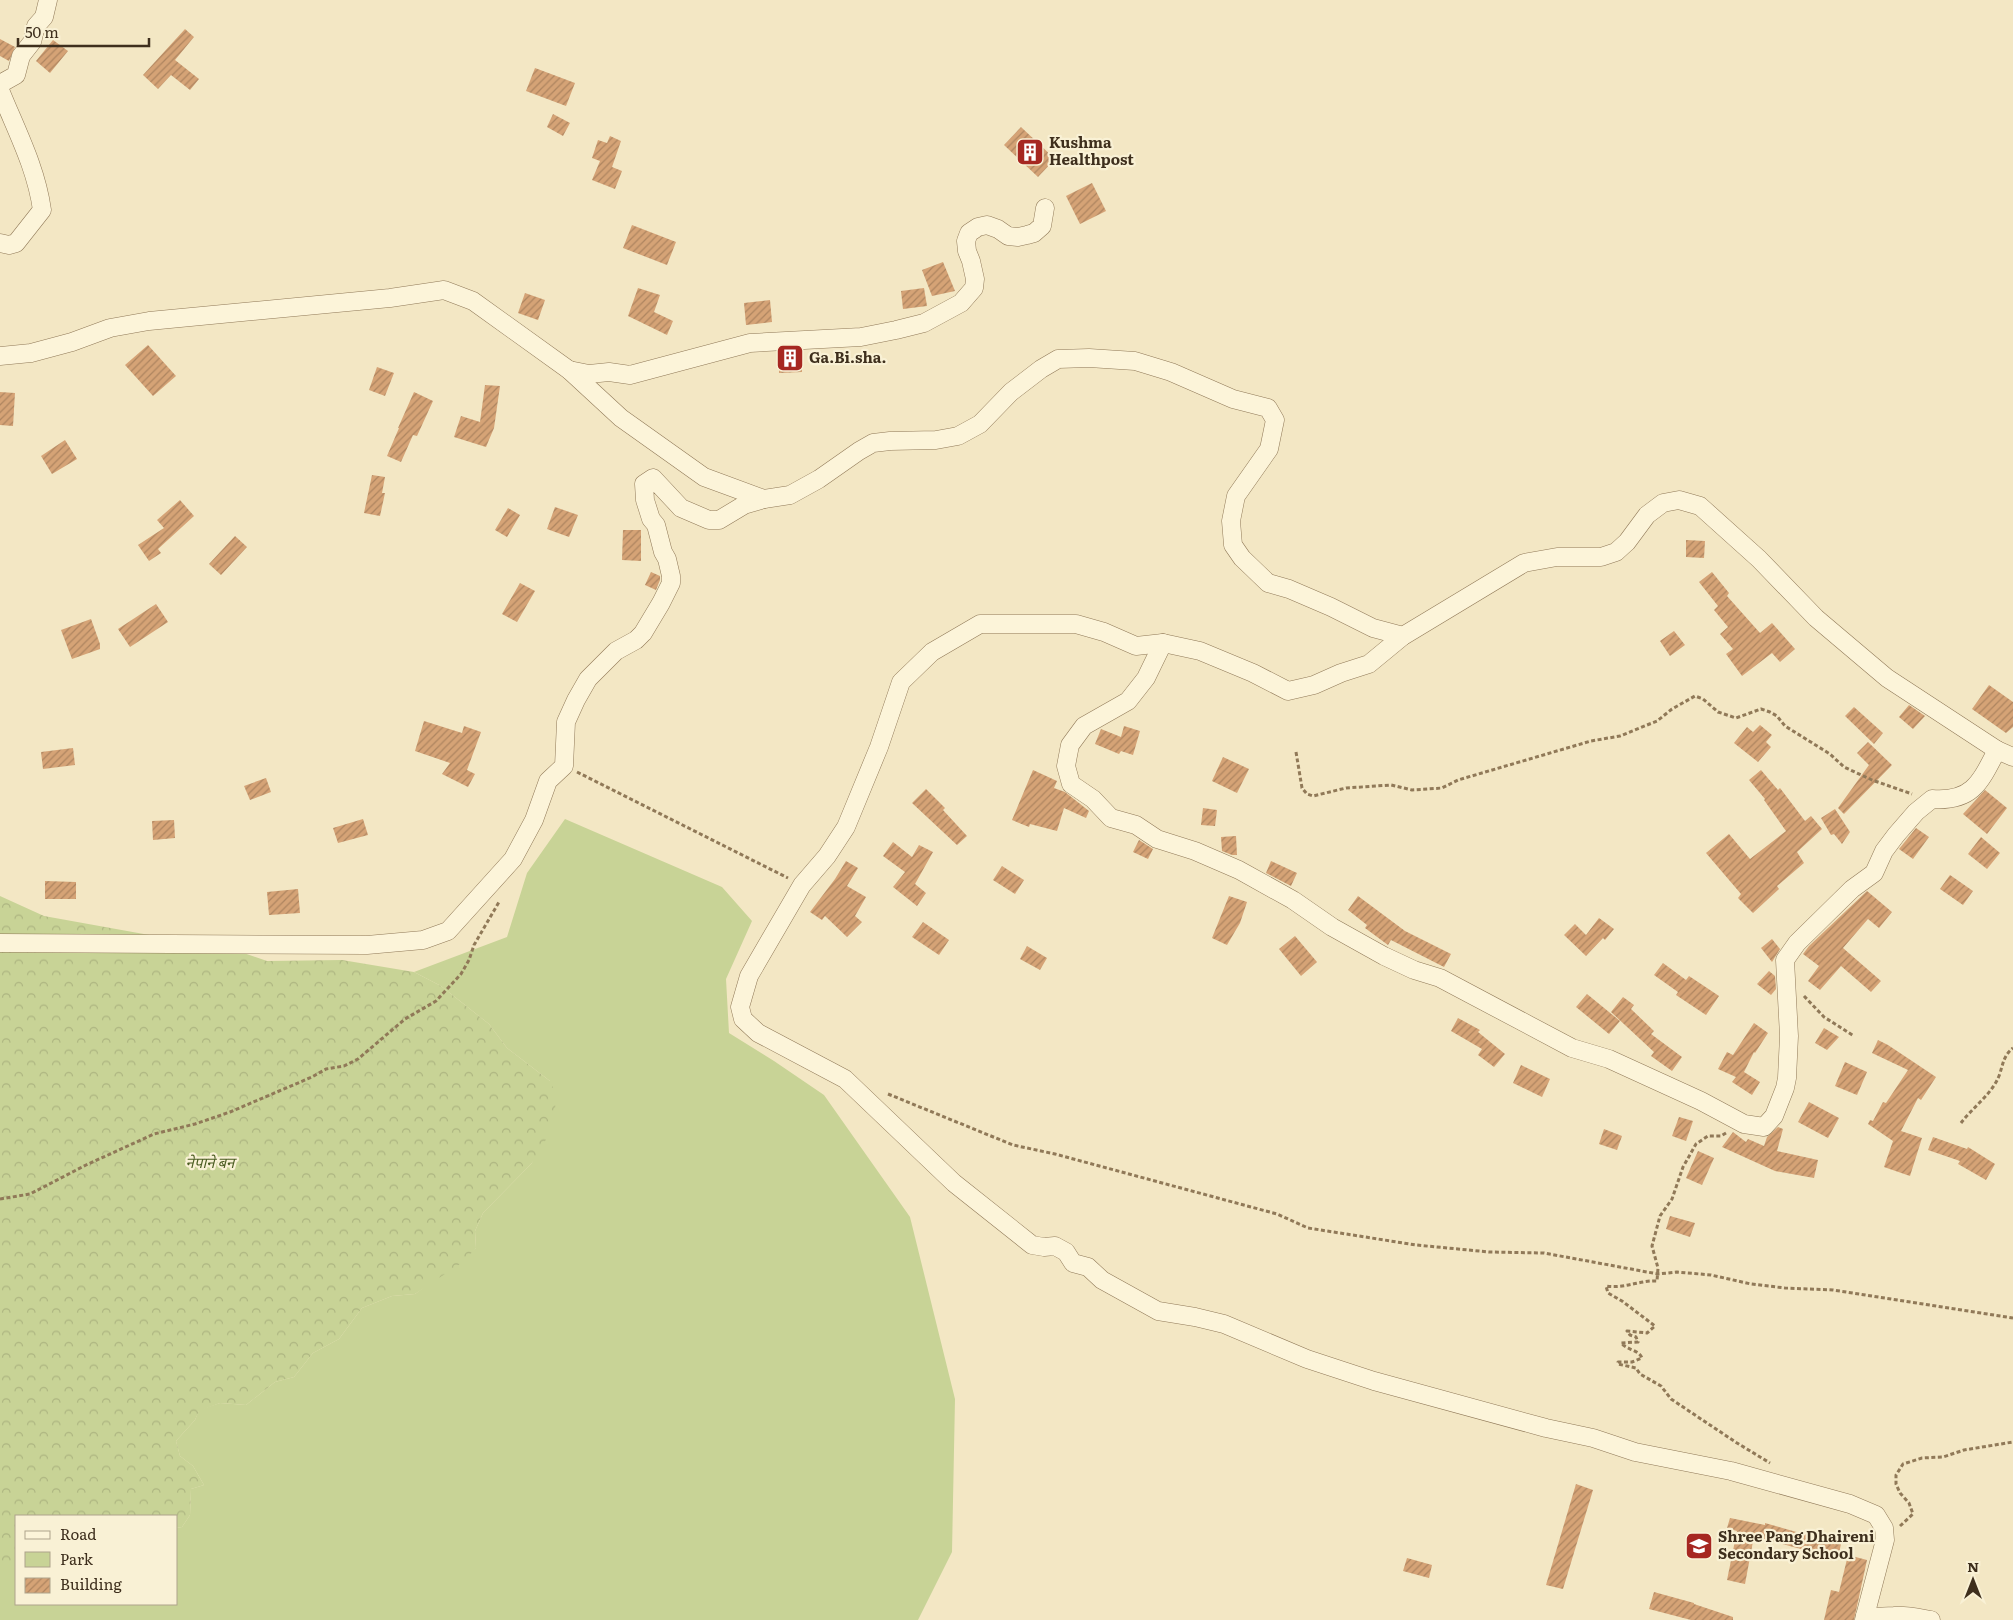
<svg xmlns="http://www.w3.org/2000/svg" width="2013" height="1620" viewBox="0 0 2013 1620" font-family="Literata,'Noto Sans Devanagari',serif">
  <defs>
    <pattern id="forest-crowns" width="20" height="18" patternUnits="userSpaceOnUse" patternTransform="scale(1.25)"><rect width="20" height="18" fill="#c8d396"/><path d="M2 6a3 3 0 1 1 6 0M12 15a3 3 0 1 1 6 0" fill="none" stroke="#adb581"/></pattern>
    <pattern id="building-hatch" width="6" height="6" patternUnits="userSpaceOnUse" patternTransform="scale(1.25)"><rect width="6" height="6" fill="#d5a376"/><path d="M-1 1l2-2M0 6l6-6M5 7l2-2" fill="none" stroke="#ae8560"/></pattern>
  </defs>
  <rect width="100%" height="100%" fill="#f3e7c4"/>
  <!-- green -->
  <path fill="#c8d396" d="M565 819 722 887 752 921 726 979 729 1033 774 1061 824 1095 910 1217 955 1399 952 1552 918 1620H0V1565H16V1604H176V1528L182 1527 190 1515 191 1489 204 1485 193 1466 180 1456 176 1441 195 1420 199 1410 220 1403 246 1405 275 1382 294 1377 313 1353 339 1339 362 1308 392 1296 415 1294 476 1248 475 1231 483 1213 532 1163 550 1081 507 1048 489 1024 441 986 414 972 507 937 527 873Z"/>
  <!-- forest -->
  <path fill="url(#forest-crowns)" d="M0 896 44 916 238 951 267 961 342 960 414 972 441 986 489 1024 507 1048 550 1081 556 1095 554 1126 532 1163 483 1213 475 1231 476 1248 463 1262 415 1294 392 1296 362 1308 339 1339 313 1353 294 1377 275 1382 246 1405 220 1403 199 1411 195 1420 176 1441 180 1456 193 1466 204 1485 191 1489 190 1515 182 1527 176 1528V1516H16V1565H0Z"/>
  <!-- building -->
  <g fill="url(#building-hatch)">
    <path d="M185 29 194 37 175 60 199 79 190 90 171 75 158 89 143 75Z"/>
    <path d="M0 39 15 47 9 61 0 56Z"/>
    <path d="M53 40 68 51 50 73 36 61Z"/>
    <path d="M535 68 575 83 566 106 526 91Z"/>
    <path d="M553 114 570 123 563 136 547 127Z"/>
    <path d="M1021 127 1055 159 1038 177 1004 145Z"/>
    <path d="M610 136 621 141 612 167 622 171 615 189 592 180 600 161 592 158 598 140 607 143Z"/>
    <path d="M1092 183 1106 211 1080 224 1066 196Z"/>
    <path d="M632 225 676 242 667 265 623 248Z"/>
    <path d="M943 262 955 291 932 296 922 270Z"/>
    <path d="M638 288 660 295 654 312 673 321 667 335 628 316Z"/>
    <path d="M924 288 927 306 903 309 901 291Z"/>
    <path d="M525 293 545 300 538 320 518 313Z"/>
    <path d="M770 300 772 322 746 325 744 303Z"/>
    <path d="M148 345 176 376 153 396 125 365Z"/>
    <path d="M802 351V372L779 373V352Z"/>
    <path d="M377 367 394 373 385 396 369 390Z"/>
    <path d="M485 385 500 386 494 428 486 447 454 437 461 416 480 422Z"/>
    <path d="M0 392 15 393 13 426 0 425Z"/>
    <path d="M414 392 433 401 417 436 413 435 401 462 387 456 399 428H398Z"/>
    <path d="M65 440 77 459 52 474 41 456Z"/>
    <path d="M372 475 385 477 382 493H385L380 516 364 513Z"/>
    <path d="M180 500 194 516 158 549 161 553 149 561 138 545 164 528 157 520Z"/>
    <path d="M555 507 578 515 569 537 547 529Z"/>
    <path d="M508 508 520 515 507 537 495 530Z"/>
    <path d="M623 530H641V561L622 560Z"/>
    <path d="M235 536 247 547 221 575 209 564Z"/>
    <path d="M1686 540 1705 541 1704 558 1686 557Z"/>
    <path d="M651 572 660 576V580L656 590 645 585Z"/>
    <path d="M1712 572 1729 593 1727 596 1760 633 1772 623 1795 649 1780 662 1772 653 1742 676 1726 654 1733 649 1720 634 1728 627 1714 610 1718 606 1699 582Z"/>
    <path d="M520 583 535 591 517 622 502 614Z"/>
    <path d="M156 604 168 622 130 647 118 629Z"/>
    <path d="M91 619 100 644V649L72 659 61 630Z"/>
    <path d="M1674 631 1685 645 1670 656 1660 641Z"/>
    <path d="M1989 685 2013 702V727L2006 733 1972 709Z"/>
    <path d="M1909 705 1925 716 1913 729 1899 717Z"/>
    <path d="M1854 707 1883 733 1874 744 1845 716Z"/>
    <path d="M424 721 462 733 464 726 481 732 467 770 475 774 468 787 442 774 450 763 415 751Z"/>
    <path d="M1760 725 1772 735 1766 742 1771 747 1758 762 1734 743 1747 727 1753 732Z"/>
    <path d="M1124 726 1140 731 1133 755 1121 751 1119 754 1095 744 1101 729 1121 737Z"/>
    <path d="M1868 742 1892 765 1844 814 1838 808 1869 765 1857 753Z"/>
    <path d="M73 748 75 765 43 769 41 752Z"/>
    <path d="M1223 757 1249 769 1237 793 1212 781Z"/>
    <path d="M1033 770 1057 781 1054 788 1065 792 1089 811 1086 818 1064 808 1057 831 1030 824 1029 827 1012 820Z"/>
    <path d="M1761 770 1778 790 1780 788 1805 821 1811 816 1822 829 1797 852 1804 863 1777 886 1779 889 1753 913 1738 898 1741 894 1706 853 1729 834 1750 859 1786 831 1764 800 1765 799 1749 780Z"/>
    <path d="M266 778 271 792 250 800 244 786Z"/>
    <path d="M926 789 945 808 943 810 967 836 957 845 912 803Z"/>
    <path d="M1985 790 2007 808 1987 834 1963 814Z"/>
    <path d="M1203 808 1217 810 1215 826 1201 825Z"/>
    <path d="M1835 809 1850 832 1842 844 1834 834 1831 835 1821 818Z"/>
    <path d="M363 819 368 835 338 843 333 828Z"/>
    <path d="M174 820 175 838 153 840 152 821Z"/>
    <path d="M1916 828 1929 837 1913 859 1899 849Z"/>
    <path d="M1236 836 1237 855H1232L1222 851 1221 837Z"/>
    <path d="M1981 837 2000 853 1987 869 1968 854Z"/>
    <path d="M1139 840 1153 849 1148 859 1133 852Z"/>
    <path d="M893 842 912 857 919 845 933 852 915 884 926 893 917 906 893 887 905 872 883 856Z"/>
    <path d="M846 861 858 868 847 886 866 897 855 916 862 922 847 937 825 916 822 920 810 912 835 879Z"/>
    <path d="M1271 861 1297 873 1291 886 1266 873Z"/>
    <path d="M1002 866 1024 880 1015 894 993 880Z"/>
    <path d="M1950 875 1973 891 1963 905 1940 889Z"/>
    <path d="M45 881 76 882V899H45Z"/>
    <path d="M298 889 300 913 269 915 267 892Z"/>
    <path d="M1867 891 1892 912 1879 928 1868 919 1843 948 1881 981 1871 992 1841 966 1820 990 1808 981 1819 966 1803 954 1809 946Z"/>
    <path d="M1229 896 1247 902 1240 923 1227 945 1212 938Z"/>
    <path d="M1358 896 1405 931 1451 954 1444 967 1391 940 1388 945 1365 928 1367 925 1348 910Z"/>
    <path d="M1599 918 1614 929 1605 940 1603 938 1586 956 1564 935 1575 924 1586 935Z"/>
    <path d="M923 922 949 940 939 955 912 937Z"/>
    <path d="M1295 936 1317 962 1301 976 1279 949Z"/>
    <path d="M1772 939 1780 949 1772 962 1761 948Z"/>
    <path d="M1027 946 1047 958 1040 970 1020 959Z"/>
    <path d="M1663 963 1686 980 1689 976 1719 996 1706 1015 1676 995 1678 992 1654 975Z"/>
    <path d="M1769 971 1775 976 1776 989 1771 995 1757 984Z"/>
    <path d="M1587 994 1620 1021 1609 1034 1576 1007Z"/>
    <path d="M1623 997 1634 1005 1631 1009 1654 1031 1651 1034 1682 1057 1672 1071 1651 1056 1654 1052 1611 1012Z"/>
    <path d="M1458 1018 1480 1030 1478 1032 1505 1054 1494 1067 1478 1055 1482 1049 1451 1031Z"/>
    <path d="M1754 1023 1768 1033 1755 1053 1754 1052 1744 1072 1760 1082 1752 1095 1732 1082 1736 1077 1718 1069 1727 1052 1733 1055Z"/>
    <path d="M1824 1028 1839 1037 1827 1050 1815 1043Z"/>
    <path d="M1878 1040 1888 1045 1936 1077 1921 1100 1918 1098 1901 1131 1922 1138 1910 1176 1884 1167 1893 1141 1868 1124 1870 1120 1873 1121 1883 1102 1886 1103 1908 1070 1872 1053Z"/>
    <path d="M1845 1062 1867 1072 1857 1095 1835 1086Z"/>
    <path d="M1521 1065 1550 1079 1542 1097 1513 1083Z"/>
    <path d="M1809 1102 1839 1118 1828 1138 1798 1122Z"/>
    <path d="M1679 1117 1693 1121 1686 1141 1672 1136Z"/>
    <path d="M1778 1127 1783 1129 1777 1151 1818 1160 1814 1178 1775 1171 1722 1147 1733 1132 1746 1142 1748 1139 1764 1146 1767 1137Z"/>
    <path d="M1604 1129 1622 1136 1617 1150 1599 1144Z"/>
    <path d="M1933 1137 1967 1149 1968 1147 1995 1164 1986 1180 1958 1164 1960 1161 1928 1150Z"/>
    <path d="M1698 1151 1714 1158 1702 1185 1686 1178Z"/>
    <path d="M1670 1216 1695 1223 1690 1237 1666 1229Z"/>
    <path d="M1576 1484 1593 1490 1563 1589 1546 1585Z"/>
    <path d="M1730 1518 1765 1525V1523L1807 1535V1537L1841 1544 1838 1558 1815 1553 1754 1536 1745 1584 1727 1580 1737 1531 1727 1528Z"/>
    <path d="M1848 1555 1867 1560 1854 1620H1824L1831 1590 1839 1592Z"/>
    <path d="M1407 1558 1432 1565 1429 1578 1403 1571Z"/>
    <path d="M1654 1592 1694 1603V1604L1733 1617V1620H1691L1649 1609Z"/>
  </g>
  <g fill="none" stroke-linecap="round" stroke-linejoin="round">
    <!-- street casing -->
    <g stroke="#907958" stroke-width="19">
      <g id="street">
        <path d="M0 84 16 75 21 56 32 42 36 26 44 17 48 0"/>
        <path d="M0 90C16 130 36 167 42 210L16 243 9 245 0 243"/>
        <path d="M0 356 31 353 72 342 110 328 149 321 390 298 444 290 473 301 569 370 621 418 704 477 764 499 790 495 819 479 859 451 873 443 890 441 936 440 958 436 980 424 1011 392 1041 369 1058 359 1089 358 1135 361 1171 372 1233 399 1268 408 1275 420 1269 449 1236 496 1231 521 1233 545 1242 558 1268 583 1289 589 1331 607 1373 628 1403 636"/>
        <path d="M569 370 589 374 609 372 630 375 750 343 861 337 896 330 924 323 961 303 974 288 975 279 971 261 967 251 966 241 969 233 978 227 987 225 998 229 1008 236 1018 237 1027 235 1034 233 1042 226 1045 208"/>
        <path d="M1163 643 1146 678 1128 701 1084 726 1070 745 1066 766 1071 784 1093 799 1111 818 1136 825 1157 839 1195 851 1239 870 1293 900 1332 927 1384 956 1414 970 1440 978 1572 1048 1609 1059 1701 1101 1744 1124 1764 1127 1774 1116 1785 1088 1787 1078 1789 1036 1785 960 1797 943 1852 889 1874 873 1884 851 1896 835 1916 812 1932 799C1972 802 1980 783 1997 750"/>
        <path d="M0 943 367 945 423 940 448 931 513 859 534 820 548 781 564 766 566 722 576 700 588 679 616 651 636 640 643 633 661 603 671 583V576L667 559 663 552 656 525 651 519 645 500 644 484 653 478 681 508 709 520H719L744 505 764 499"/>
        <path d="M1865 1616 1885 1540 1884 1528 1876 1515 1850 1504 1731 1471 1635 1452 1593 1438 1546 1428 1374 1381 1307 1359 1224 1324 1195 1317 1158 1311 1102 1280 1088 1267 1073 1263 1066 1252 1055 1246 1044 1247 1032 1245 954 1183 845 1079 758 1033 743 1019 740 1007 749 976 802 885 827 856 846 827 879 747 901 682 932 652 980 624H1076L1104 632 1136 646 1163 643 1200 651 1253 673 1288 691 1314 685 1341 673 1369 664 1403 636 1524 563 1557 557H1601L1616 552 1627 542 1647 515 1663 503 1679 500 1700 506 1759 559 1816 618 1887 678 1997 750 2013 757"/>
        <path d="M1864 1620 1865 1616C1875 1618 1883 1616 1894 1616 1907 1615 1919 1618 1931 1620"/>
      </g>
    </g>
    <!-- path -->
    <g stroke="#907958" stroke-width="3" stroke-dasharray="4 2.5" stroke-linecap="butt">
      <path d="M1296 752 1302 788 1307 794 1313 796 1346 788 1391 785 1412 790 1442 788 1458 780 1591 741 1620 736 1657 721 1672 709 1695 696 1703 699 1718 712 1736 718 1761 709 1770 712 1777 716 1785 726 1830 754 1844 767 1872 780 1912 794"/>
      <path d="M577 772 788 878"/>
      <path d="M1804 996 1824 1017 1854 1036"/>
      <path d="M888 1094 1013 1145 1055 1154 1277 1214 1308 1228 1416 1245 1489 1252 1544 1253 1658 1274 1677 1272 1711 1275 1751 1284 1785 1288 1833 1290 2013 1318"/>
      <path d="M1961 1123C1972 1108 1992 1094 1999 1076 2003 1065 2003 1056 2013 1048"/>
      <path d="M1726 1133 1721 1136H1708L1696 1144 1683 1167 1672 1199 1660 1216 1652 1246 1658 1268 1657 1281C1639 1280 1625 1289 1606 1286L1608 1293 1622 1301 1655 1326 1647 1333 1627 1331 1630 1335 1636 1337 1638 1342 1621 1343C1627 1350 1639 1350 1642 1358L1632 1362H1618V1364L1636 1368 1640 1374 1661 1386 1671 1399 1737 1443 1770 1463"/>
      <path d="M0 1199 30 1194 86 1165 154 1134 195 1124 230 1112 312 1077 326 1069 344 1066 358 1059 405 1019 436 1001 461 974 469 960 474 945 499 902"/>
      <path d="M1900 1526 1913 1514 1909 1503 1900 1493 1896 1484V1475L1903 1464 1922 1458 1943 1457 1964 1450 2013 1442"/>
    </g>
    <!-- street -->
    <use href="#street" stroke="#fcf4d9" stroke-width="18"/>
  </g>
  <!-- icons -->
  <defs>
    <g id="building-square" transform="scale(1.4375)"><rect x="-9" y="-9" width="18" height="18" rx="4" fill="#a62721" stroke="#f9f1d5"/><path d="M-4-6H4V6H1V3H-1V6H-4ZM-2.5-4.3h1.7v1.8h-1.7ZM.8-4.3h1.7v1.8H.8ZM-2.5-1h1.7V.8h-1.7ZM.8-1h1.7V.8H.8Z" fill="#fff"/></g>
    <g id="school-square" transform="scale(1.4375)"><rect x="-9" y="-9" width="18" height="18" rx="4" fill="#a62721" stroke="#f9f1d5"/><path d="M0-5L7-2L0 1L-7-2ZM-4 1L0 2.5L4 1V4Q0 6-4 4Z" fill="#fff"/></g>
  </defs>
  <g fill-rule="evenodd">
    <use href="#building-square" x="1030" y="152"/>
    <use href="#building-square" x="790" y="358"/>
    <use href="#school-square" x="1699" y="1546"/>
  </g>
  <g text-anchor="middle" stroke-width="4.5" stroke-linejoin="round" paint-order="stroke">
    <!-- poi labels -->
    <g font-size="15" font-weight="bold" fill="#3e2f1d" stroke="#f9f1d5" text-anchor="start">
      <text x="1049" y="148">Kushma<tspan x="1049" dy="17">Healthpost</tspan></text>
      <text x="809" y="363">Ga.Bi.sha.</text>
      <text x="1718" y="1542">Shree Pang Dhaireni<tspan x="1718" dy="17">Secondary School</tspan></text>
    </g>
    <!-- park labels -->
    <g font-size="15" font-style="italic" fill="#4b5d22" stroke="#f9f1d5">
      <text x="210" y="1168">नेपाने बन</text>
    </g>
  </g>
  <!-- legend -->
  <rect x="15" y="1515" width="162" height="90" fill="#f9f1d5" stroke="#aea38b"/>
  <rect x="25" y="1531" width="25" height="8" fill="#fcf4d9" stroke="#aea38b"/>
  <text x="60" y="1540" font-size="15" fill="#3e2f1d">Road</text>
  <rect x="25" y="1552" width="25" height="15" fill="#c8d396" stroke="#aea38b"/>
  <text x="60" y="1565" font-size="15" fill="#3e2f1d">Park</text>
  <rect x="25" y="1578" width="25" height="15" fill="url(#building-hatch)" stroke="#aea38b"/>
  <text x="60" y="1590" font-size="15" fill="#3e2f1d">Building</text>
  <!-- north arrow -->
  <g transform="translate(1973 1580)" stroke="#f9f1d5" stroke-width="4" paint-order="stroke">
  <path d="M0-4L9 19L0 12L-9 19Z" fill="#3e2f1d"/>
  <text y="-8" font-size="14" font-weight="bold" text-anchor="middle" fill="#3e2f1d">N</text>
  </g>
  <!-- scale -->
  <path d="M18 38v8h131v-8" fill="none" stroke="#3e2f1d" stroke-width="2.5"/>
  <text x="25" y="38" font-size="15" fill="#3e2f1d" stroke="#f9f1d5" stroke-width="4" paint-order="stroke">50 m</text>
</svg>
